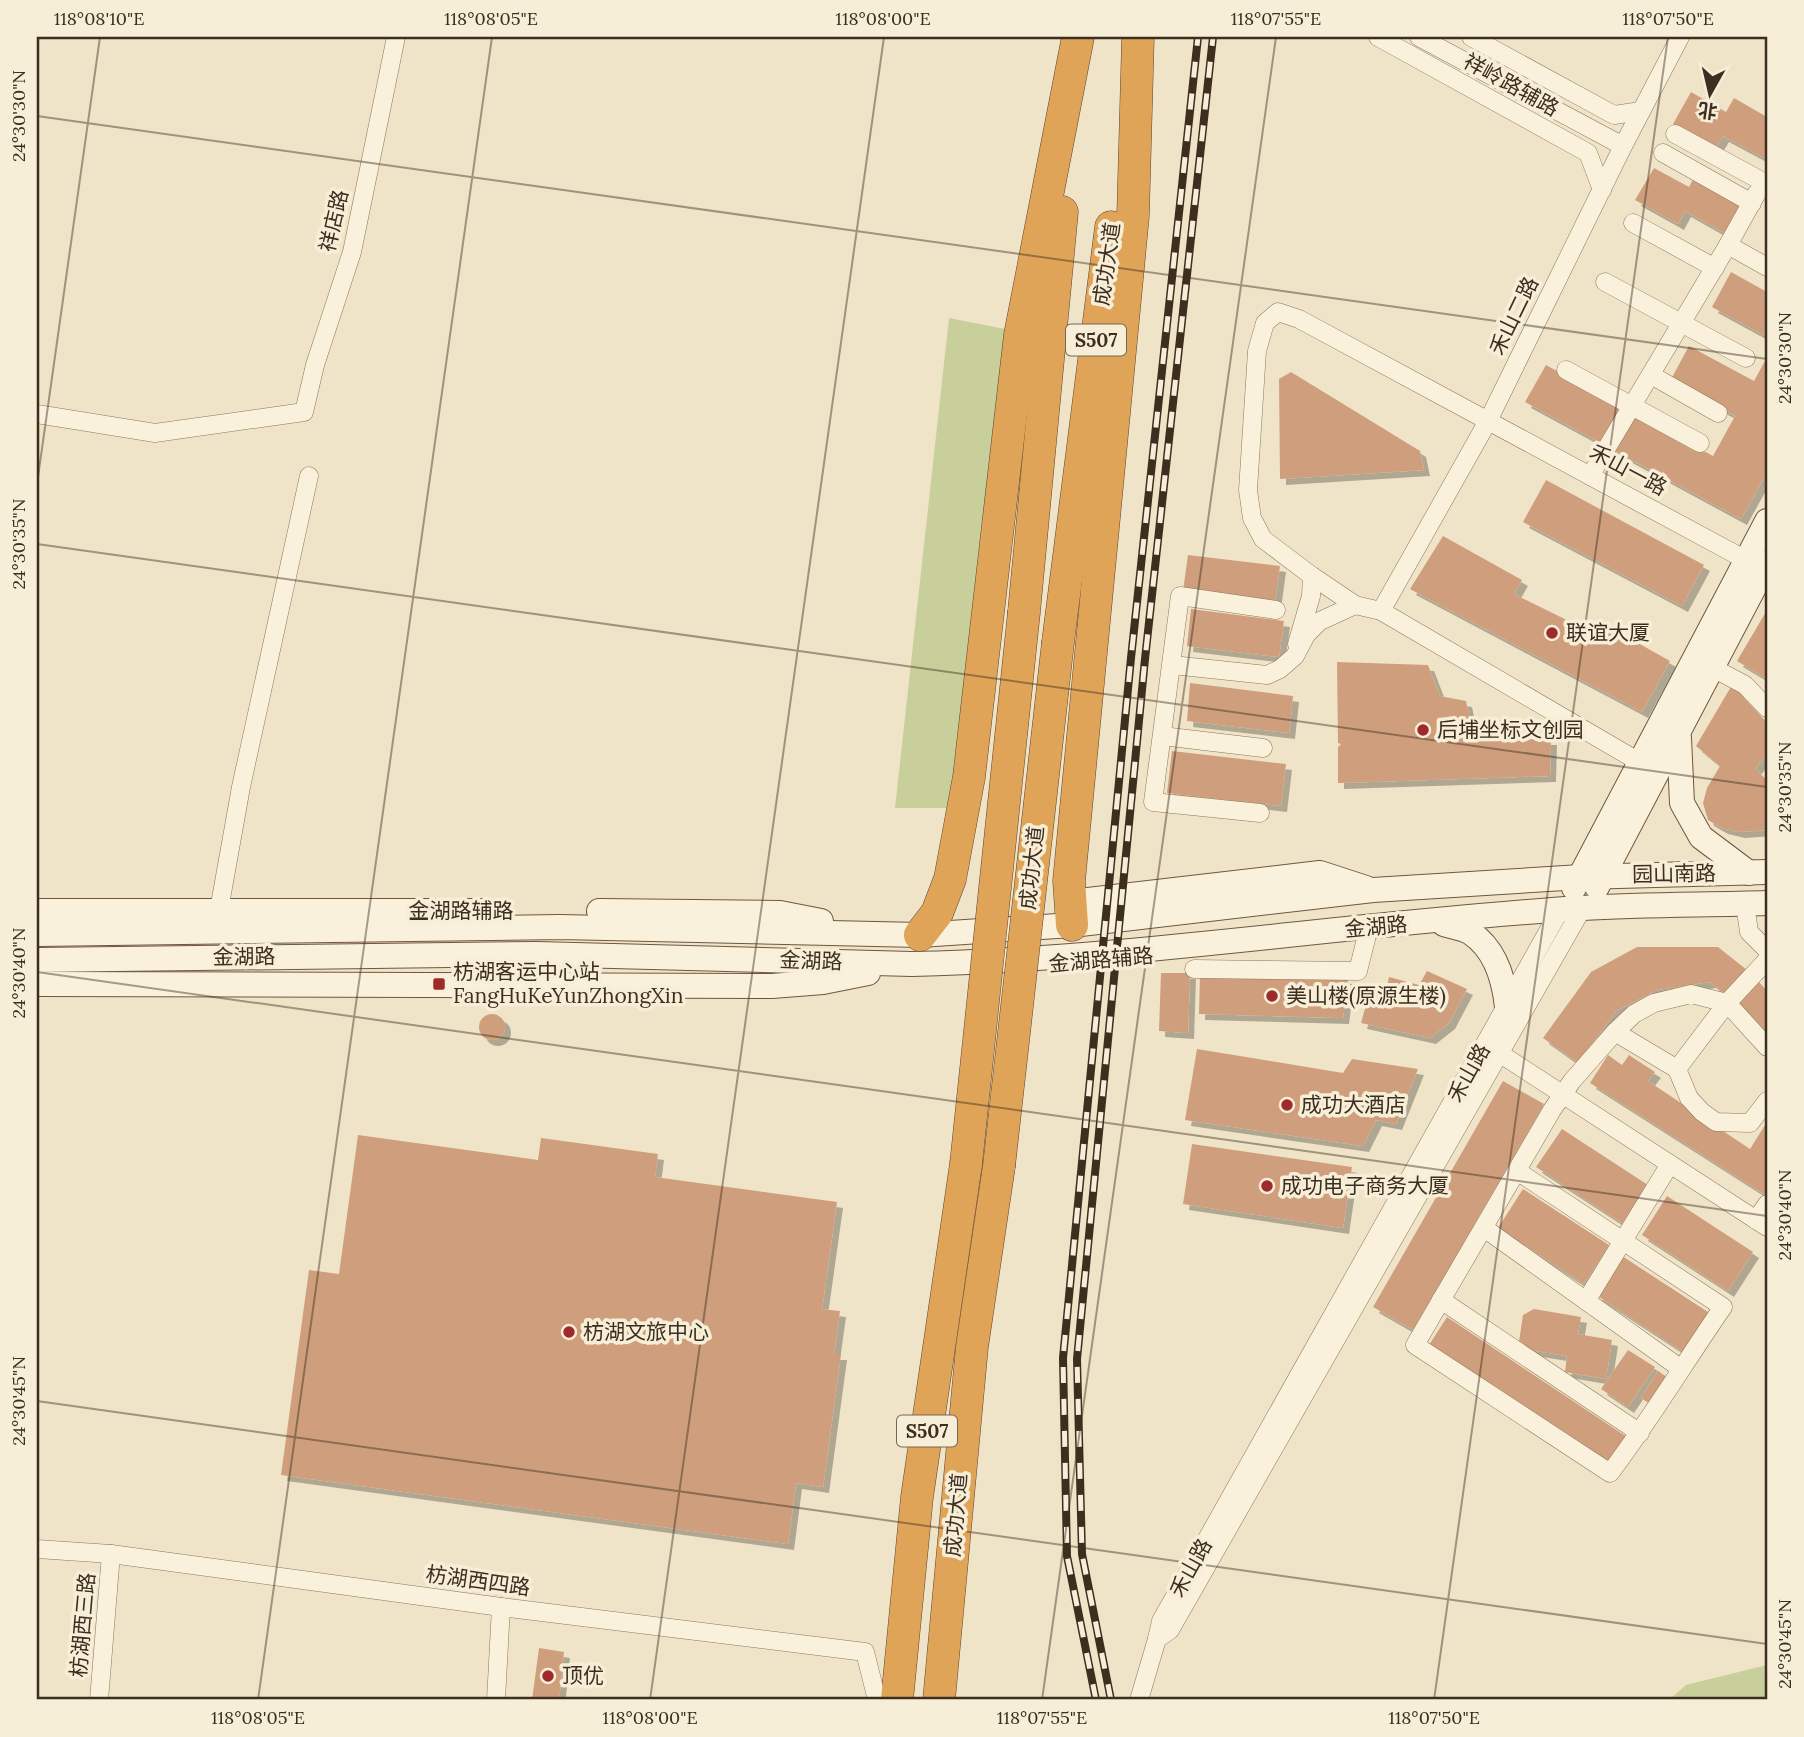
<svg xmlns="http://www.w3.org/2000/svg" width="1804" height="1737" viewBox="0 0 1804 1737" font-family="Lora,'Noto Sans SC',serif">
  <defs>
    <filter id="shadow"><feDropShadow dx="6" dy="6" stdDeviation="0" flood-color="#0004"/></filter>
  </defs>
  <rect width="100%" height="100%" fill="#f0e4c8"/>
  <!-- green -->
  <g fill="#c9cf9b">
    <path d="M949 318 1005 329 952 808H895Z"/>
    <path d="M1767 1665V1700H1669L1686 1685Z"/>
  </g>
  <!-- building -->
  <g fill="#cf9f7d" filter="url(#shadow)">
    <path d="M1691 92 1726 112 1734 98 1767 117V152L1764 158 1723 136 1715 149 1673 124Z"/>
    <path d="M1654 168 1689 187 1696 174 1745 201 1726 234 1685 211 1678 224 1635 200Z"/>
    <path d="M1731 272 1767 292V337L1712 307Z"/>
    <path d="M1689 346 1754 381 1767 357V472L1741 519 1525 402 1546 365 1713 456 1735 416 1670 381Z"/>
    <path d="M1291 372 1420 451 1424 470 1280 479 1279 379Z"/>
    <path d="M1546 480 1704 565 1682 606 1523 522Z"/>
    <path d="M1443 536 1522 580 1514 594 1591 632 1597 620 1670 661 1642 712 1410 589Z"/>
    <path d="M1188 555 1280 566 1275 603 1183 591Z"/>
    <path d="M1191 609 1284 621 1279 657 1187 646Z"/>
    <path d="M1767 610V679L1737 661Z"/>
    <path d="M1337 662 1428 665 1440 696 1466 701 1470 720H1506L1511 739H1551L1550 776 1338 783V747L1341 744 1338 743Z"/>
    <path d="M1190 683 1293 696 1289 733 1187 721Z"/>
    <path d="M1732 685 1767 723V754L1755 769 1767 780V830L1739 832 1722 828 1708 820 1703 803 1707 788 1720 766 1696 746Z"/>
    <path d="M1172 751 1286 764 1281 806 1167 793Z"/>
    <path d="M1637 947H1718L1747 970 1726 995 1710 982 1657 990 1616 1011 1578 1063 1543 1038 1591 972Z"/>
    <path d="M1427 971 1467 989 1449 1023 1430 1038 1361 1023 1371 987 1386 991 1389 977 1419 985Z"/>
    <path d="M1161 973H1190L1188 1033 1159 1031Z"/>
    <path d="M1200 973 1348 978 1343 1018 1199 1014Z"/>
    <path d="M1759 982 1767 991V1033L1738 1002Z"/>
    <circle cx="492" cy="1027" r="13"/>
    <path d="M1197 1049 1343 1073 1352 1059 1418 1069 1396 1124 1376 1120 1363 1146 1185 1120Z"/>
    <path d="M1608 1055 1622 1065 1629 1055 1655 1072 1648 1081 1750 1149 1767 1122V1196L1590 1083Z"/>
    <path d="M1503 1081 1544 1104 1413 1330 1373 1307Z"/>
    <path d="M1562 1129 1648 1185 1622 1223 1536 1167Z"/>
    <path d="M358 1135 538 1160 541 1138 658 1154 655 1177 837 1202 822 1309 840 1311 834 1354H841L823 1487 796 1483 788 1544 281 1475 309 1270 339 1274Z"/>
    <path d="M1192 1144 1352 1167 1343 1228 1183 1204Z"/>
    <path d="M1523 1189 1609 1245 1584 1284 1498 1228Z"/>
    <path d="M1667 1196 1753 1252 1728 1291 1642 1235Z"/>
    <path d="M1622 1256 1708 1312 1682 1351 1596 1295Z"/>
    <path d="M1534 1309 1581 1317 1578 1334 1612 1340 1606 1379 1565 1372 1567 1356 1518 1348 1523 1315Z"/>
    <path d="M1447 1317 1627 1437 1608 1465 1429 1345Z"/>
    <path d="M1628 1350 1655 1367 1628 1407 1601 1389Z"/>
    <path d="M1658 1371 1670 1379 1653 1406 1641 1398Z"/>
    <path d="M539 1648 564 1652 559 1700H532Z"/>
  </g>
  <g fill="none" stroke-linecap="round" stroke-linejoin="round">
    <!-- street casing -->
    <g stroke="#8d765c" stroke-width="19">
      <g id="street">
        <path d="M1378 37 1588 153 1602 190"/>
        <path d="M1419 37 1623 146"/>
        <path d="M1471 37 1614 115 1641 111"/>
        <path d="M1675 134 1767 184"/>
        <path d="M1663 153 1752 203"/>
        <path d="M1633 223 1715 268"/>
        <path d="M1728 245 1757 193"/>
        <path d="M1605 282 1746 358"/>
        <path d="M1566 370 1700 443"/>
        <path d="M1651 375 1718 413"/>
        <path d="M37 414 155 433 304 412 315 365 352 252 396 37"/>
        <path d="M1590 476 1728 245 1767 267"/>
        <path d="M1381 611 1488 421 1623 146 1680 37"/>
        <path d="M1297 644 1311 596 1312 576"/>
        <path d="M1172 665 1267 675 1280 669 1295 656 1306 635 1320 621 1355 605"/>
        <path d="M1713 668 1745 685 1767 708"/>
        <path d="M1162 736 1263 748"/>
        <path d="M1641 763 1381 611 1355 605 1312 576 1263 539 1252 518 1248 490 1257 351 1265 323 1278 312 1299 319 1746 560"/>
        <path d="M1260 813 1153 802 1180 596 1276 610"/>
        <path d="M1745 904 1749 932 1767 950"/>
        <path d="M219 910 241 787 309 476"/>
        <path d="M1560 910 1161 1621 1157 1639 1170 1630 1583 907"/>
        <path d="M1194 969 1358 971 1369 927"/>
        <path d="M1615 1032 1677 1069 1689 1098 1702 1112 1716 1122 1750 1123 1767 1101"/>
        <path d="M1499 1053 1767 1227"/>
        <path d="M1677 1069 1727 1003 1767 960"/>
        <path d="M1517 1171 1723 1307C1685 1362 1650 1420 1610 1473L1415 1345 1552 1110 1572 1081 1615 1032 1634 1014 1654 1003 1691 994 1727 1003 1767 1047"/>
        <path d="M1756 1220 1767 1204"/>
        <path d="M1484 1228 1680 1368"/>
        <path d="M1441 1300 1640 1433"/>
        <path d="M1586 1301 1670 1164"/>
        <path d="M37 1549 111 1554 501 1607 865 1652 877 1700"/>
        <path d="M99 1700 111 1554"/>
        <path d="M496 1700 501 1607"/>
        <path d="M1139 1700 1157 1639"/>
      </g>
    </g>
    <!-- secondary casing -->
    <g stroke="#6f573f" stroke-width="26">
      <g id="secondary">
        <path d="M1679 738 1682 803 1701 837 1749 873"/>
        <path d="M1597 887 1767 563"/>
        <path d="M1574 888 1767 521"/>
        <path d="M1071 902 1320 873 1366 888"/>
        <path d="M37 911H485"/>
        <path d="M599 911 780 913 821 921"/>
        <path d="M1444 924C1452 927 1464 928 1471 933 1495 949 1504 979 1507 1007"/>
        <path d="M37 934 560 927 920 935 1072 925 1373 890 1581 877 1767 872"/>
        <path d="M37 960 537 954 912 964C1136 959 1358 922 1582 908 1643 904 1706 905 1767 903"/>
        <path d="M37 984 772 986 823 982 868 973"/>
      </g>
    </g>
    <!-- highway casing -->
    <g stroke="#5b4430" stroke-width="33">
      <g id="highway">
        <path d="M1024 612 1062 212"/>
        <path d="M1058 642 1111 227"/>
        <path d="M1072 925 1069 881 1133 216 1138 37"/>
        <path d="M920 935 937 913 950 879 969 777 1020 335 1078 37"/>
        <path d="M897 1700 917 1497 966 1164"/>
        <path d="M939 1700 972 1347 999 1166"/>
      </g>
    </g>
    <!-- street -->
    <use href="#street" stroke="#faf1dc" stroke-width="18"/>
    <!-- secondary -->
    <use href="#secondary" stroke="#faf1dc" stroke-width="24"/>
    <!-- highway -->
    <use href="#highway" stroke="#e0a458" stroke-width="32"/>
    <!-- rail casing -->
    <g stroke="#3d2e20" stroke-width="8">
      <g id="rail">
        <path d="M1096 1700 1067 1556 1063 1358 1131 658 1198 37"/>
        <path d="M1111 1700 1082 1554 1077 1359 1145 659 1213 37"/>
      </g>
    </g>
    <!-- rail -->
    <use href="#rail" stroke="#f7eed8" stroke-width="5" stroke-dasharray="16" stroke-linecap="butt"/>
    <!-- highway-bridge casing -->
    <g stroke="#5b4430" stroke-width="33" stroke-linecap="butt">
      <g id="highway-bridge">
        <path d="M966 1164 1024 612"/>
        <path d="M999 1166 1058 642"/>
      </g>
    </g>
    <!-- highway-bridge -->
    <use href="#highway-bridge" stroke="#e0a458" stroke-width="32"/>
  </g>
  <!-- ticks -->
  <path fill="none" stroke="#3d2e20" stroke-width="2" stroke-opacity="0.45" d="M37 116 1767 359M37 484 100 37M37 544 1767 787M37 972 1767 1216M37 1401 1767 1644M258 1700 492 37M650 1700 884 37M1042 1700 1276 37M1434 1700 1668 37"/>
  <!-- markers -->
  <g fill="#9e2a2b" stroke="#f7eed8" stroke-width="2.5">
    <circle cx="1552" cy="633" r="7"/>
    <circle cx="1423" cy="730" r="7"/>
    <rect x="432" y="977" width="14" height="14" rx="3.5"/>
    <circle cx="1272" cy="996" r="7"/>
    <circle cx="1287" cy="1105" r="7"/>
    <circle cx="1267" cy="1186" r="7"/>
    <circle cx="569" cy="1332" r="7"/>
    <circle cx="548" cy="1676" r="7"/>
  </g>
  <g text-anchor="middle" stroke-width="7" stroke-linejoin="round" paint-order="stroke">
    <!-- shield labels -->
    <g fill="#f7eed8" stroke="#756857" stroke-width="2">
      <rect x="1066" y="324.5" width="60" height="31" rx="5"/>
      <rect x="897" y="1415.5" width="60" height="31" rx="5"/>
    </g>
    <g font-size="19" font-weight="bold" fill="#3d2e20">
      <text x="1096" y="347">S507</text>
      <text x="927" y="1438">S507</text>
    </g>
    <!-- street labels -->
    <g font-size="21" fill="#3d2e20" stroke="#f7eed8">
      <text transform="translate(1511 85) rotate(29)" y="7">祥岭路辅路</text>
      <text transform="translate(334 221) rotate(-77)" y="7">祥店路</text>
      <text transform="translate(1107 264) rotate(-82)" y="7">成功大道</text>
      <text transform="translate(1514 316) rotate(-64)" y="7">禾山二路</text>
      <text transform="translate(1628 470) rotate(28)" y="7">禾山一路</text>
      <text transform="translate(1032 868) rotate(-84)" y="7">成功大道</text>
      <text transform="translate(1674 874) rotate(-1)" y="7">园山南路</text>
      <text x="461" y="918">金湖路辅路</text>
      <text transform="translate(1376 927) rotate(-5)" y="7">金湖路</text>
      <text transform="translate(244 957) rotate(-1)" y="7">金湖路</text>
      <text transform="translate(1101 960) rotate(-5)" y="7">金湖路辅路</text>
      <text transform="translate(811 961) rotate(2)" y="7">金湖路</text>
      <text transform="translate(1469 1073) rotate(-61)" y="7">禾山路</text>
      <text transform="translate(956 1515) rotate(-85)" y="7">成功大道</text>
      <text transform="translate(1191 1568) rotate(-61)" y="7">禾山路</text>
      <text transform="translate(478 1581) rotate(8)" y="7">枋湖西四路</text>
      <text transform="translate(83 1625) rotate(-85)" y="7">枋湖西三路</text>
    </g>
    <!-- poi labels -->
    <g font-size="21" fill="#3d2e20" stroke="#f7eed8" text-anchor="start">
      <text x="1566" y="640">联谊大厦</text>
      <text x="1437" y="737">后埔坐标文创园</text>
      <text x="453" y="979">枋湖客运中心站<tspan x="453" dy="24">FangHuKeYunZhongXin</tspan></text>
      <text x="1286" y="1003">美山楼(原源生楼)</text>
      <text x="1301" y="1112">成功大酒店</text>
      <text x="1281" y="1193">成功电子商务大厦</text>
      <text x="583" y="1339">枋湖文旅中心</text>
      <text x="562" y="1683">顶优</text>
    </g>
  </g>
  <!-- border -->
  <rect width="1804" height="1737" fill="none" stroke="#f7eed8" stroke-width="77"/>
  <!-- north arrow -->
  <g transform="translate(1710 94) rotate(188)" stroke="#f7eed8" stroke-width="5" paint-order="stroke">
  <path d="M0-5L12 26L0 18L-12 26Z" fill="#3d2e20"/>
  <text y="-10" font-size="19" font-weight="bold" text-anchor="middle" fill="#3d2e20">北</text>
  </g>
  <rect x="38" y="38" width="1728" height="1660" fill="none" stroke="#3d2e20" stroke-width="2.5"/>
  <g font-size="18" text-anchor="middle" fill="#3d2e20">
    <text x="99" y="25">118°08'10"E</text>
    <text x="491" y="25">118°08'05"E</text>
    <text x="883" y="25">118°08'00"E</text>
    <text x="1276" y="25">118°07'55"E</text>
    <text x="1668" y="25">118°07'50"E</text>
    <text transform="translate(19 116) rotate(-90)" y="6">24°30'30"N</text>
    <text transform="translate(1785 358) rotate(-90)" y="6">24°30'30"N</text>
    <text transform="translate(19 544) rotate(-90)" y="6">24°30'35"N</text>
    <text transform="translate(1785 787) rotate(-90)" y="6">24°30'35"N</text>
    <text transform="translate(19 973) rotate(-90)" y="6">24°30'40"N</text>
    <text transform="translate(1785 1215) rotate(-90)" y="6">24°30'40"N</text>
    <text transform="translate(19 1401) rotate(-90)" y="6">24°30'45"N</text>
    <text transform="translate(1785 1644) rotate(-90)" y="6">24°30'45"N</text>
    <text x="258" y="1724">118°08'05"E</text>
    <text x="650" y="1724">118°08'00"E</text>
    <text x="1042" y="1724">118°07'55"E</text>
    <text x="1434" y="1724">118°07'50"E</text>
  </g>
</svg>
